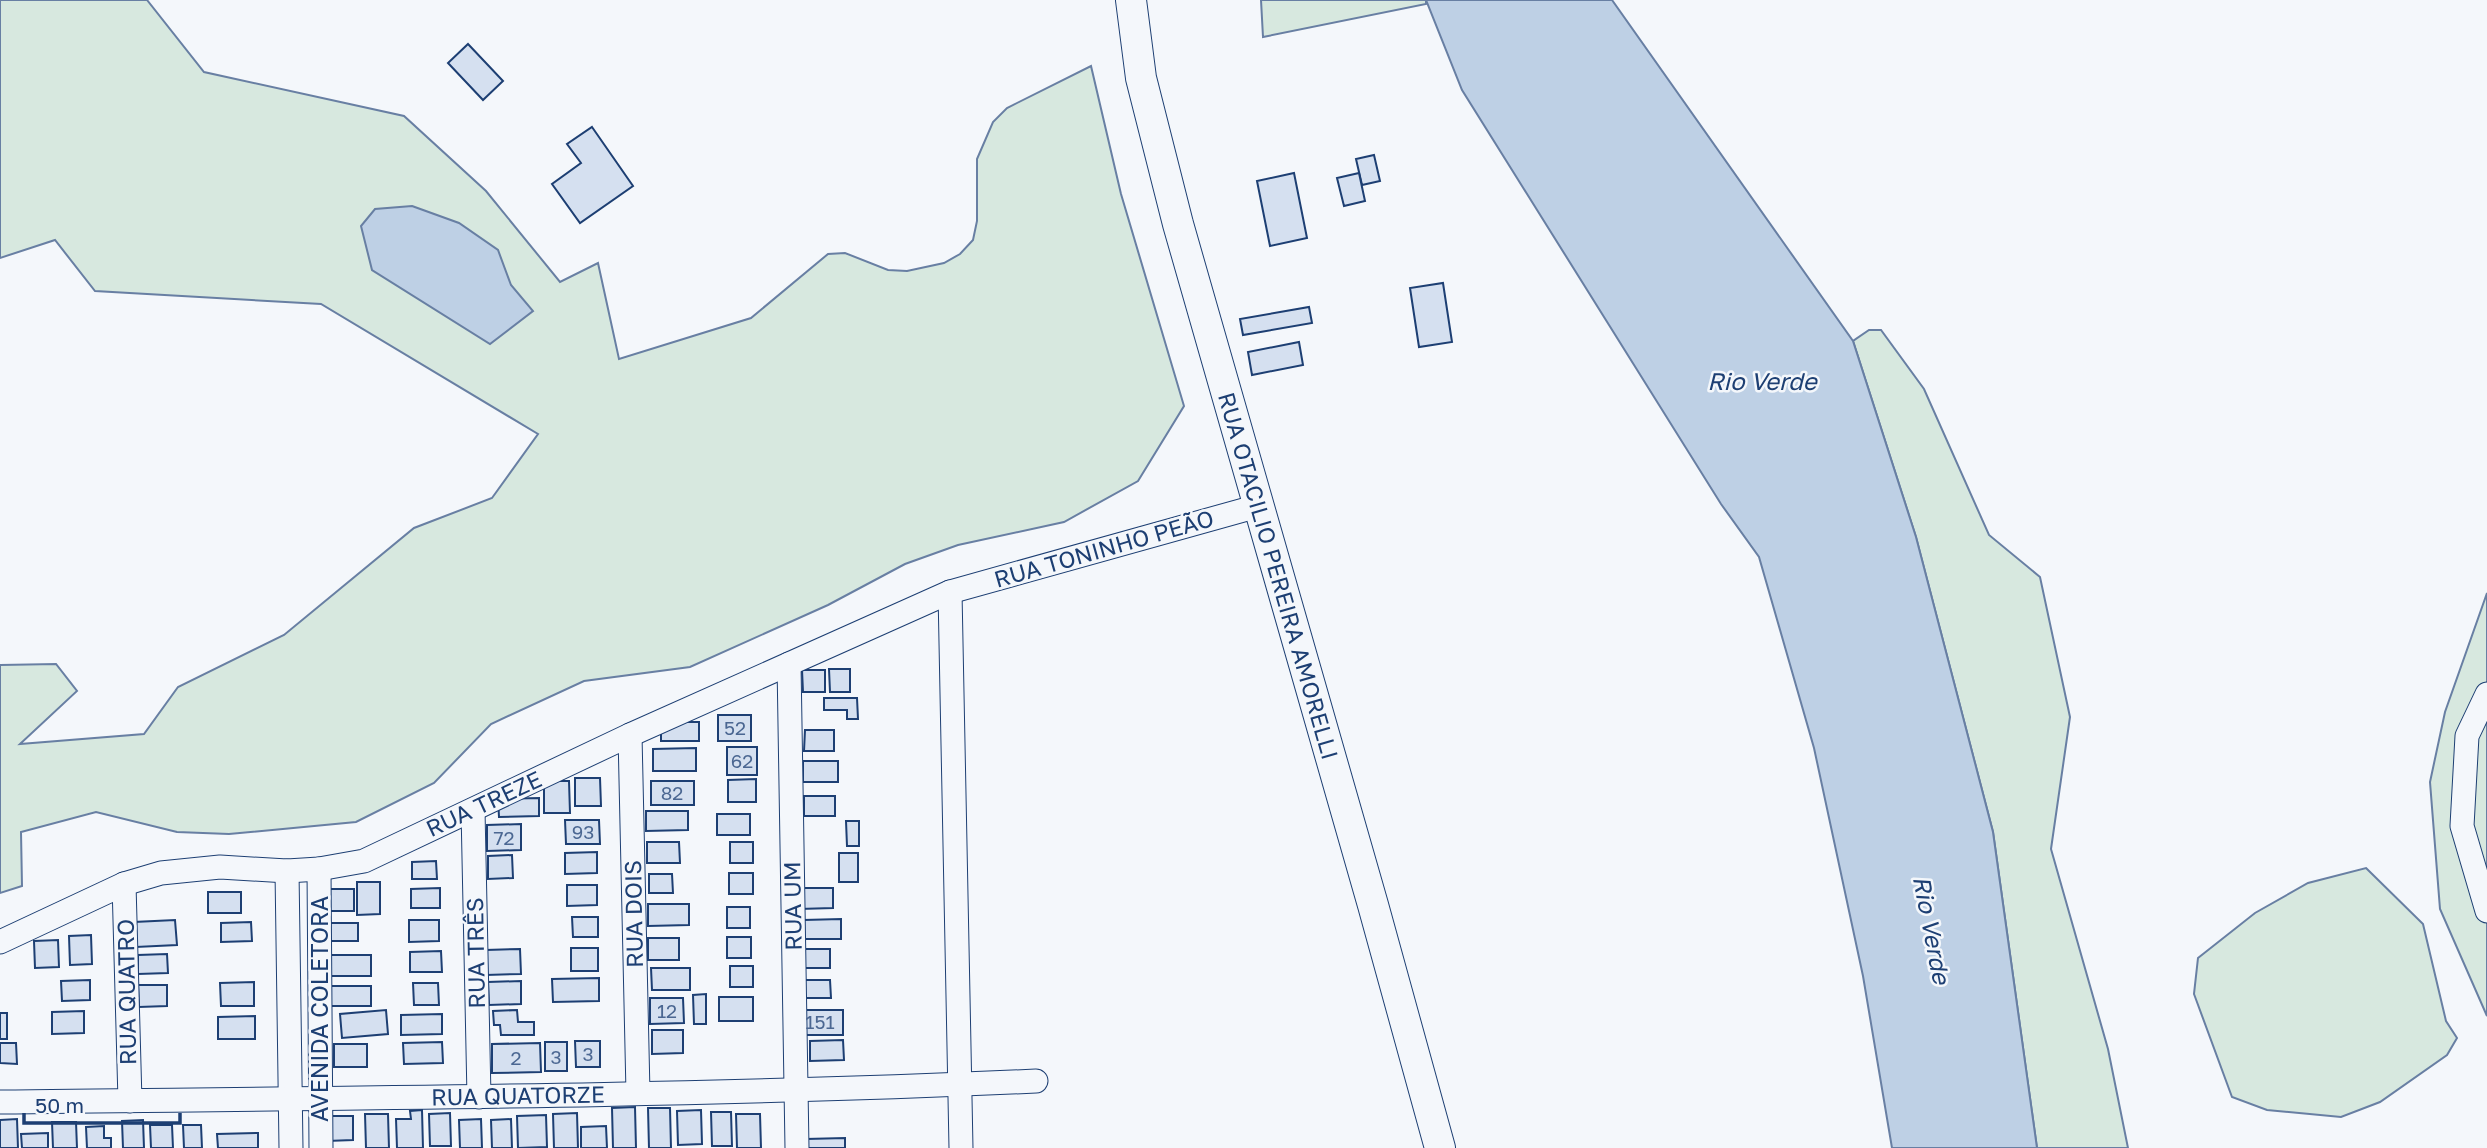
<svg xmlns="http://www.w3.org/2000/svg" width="2487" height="1148" viewBox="0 0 2487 1148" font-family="'Golos Text',sans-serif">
  <rect width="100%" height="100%" fill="#f4f7fb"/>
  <!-- green -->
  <g fill="#d7e8df" stroke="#687fa3" stroke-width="2">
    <path d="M0 0H147L204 72 404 116 486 191 560 282 598 263 619 359 751 318 828 254 845 253 888 270 907 271 944 263 960 254 973 240 977 221V159L993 122 1007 108 1091 66 1121 194 1184 406 1138 481 1064 522 958 545 905 564 828 605 690 667 584 681 491 724 434 783 356 822 229 834 177 832 96 812 21 832 22 886 0 893V665L56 664 77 691 20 744 144 734 178 687 284 635 414 528 492 498 538 434 321 304 95 291 55 240 0 258Z"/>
    <path d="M1261 0H1426V4L1263 37Z"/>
    <path d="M1869 330H1881L1924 389 1989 535 2040 577 2070 717 2051 849 2108 1049 2128 1148H2037L1993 832 1916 537 1853 341Z"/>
    <path d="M2487 593V1016L2440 909 2430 782 2445 712Z"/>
    <path d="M2366 868 2423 924 2446 1021 2457 1038 2447 1055 2380 1102 2341 1117 2267 1110 2232 1097 2194 994 2198 958 2255 913 2308 883Z"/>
  </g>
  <!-- water -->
  <g fill="#bed0e5" stroke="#687fa3" stroke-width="2">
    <path d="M1426 0H1612L1853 341 1916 537 1993 832 2037 1148H1892L1863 976 1814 748 1759 557 1721 504 1462 90Z"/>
    <path d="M412 206 459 223 498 250 511 285 533 311 490 344 372 270 361 226 375 209Z"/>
  </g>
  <!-- building -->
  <g fill="#d5e0f0" stroke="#1d3f73" stroke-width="2">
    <path d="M468 44 503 81 483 100 448 63Z"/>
    <path d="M592 127 633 186 580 223 552 184 581 163 567 144Z"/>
    <path d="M1374 155 1380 181 1362 185 1356 159Z"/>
    <path d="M1294 173 1307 238 1270 246 1257 181Z"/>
    <path d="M1359 173 1365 201 1344 206 1337 178Z"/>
    <path d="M1443 283 1452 342 1419 347 1410 288Z"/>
    <path d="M1309 307 1312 323 1243 335 1240 319Z"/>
    <path d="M1299 342 1303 365 1252 375 1248 352Z"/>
    <path d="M829 669H850V692H830Z"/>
    <path d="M802 670H825V692H803Z"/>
    <path d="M824 698H857L858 719H847V710H824Z"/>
    <rect x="718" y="715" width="33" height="26"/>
    <rect x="661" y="722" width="38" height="19"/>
    <path d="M805 730H834V751H804Z"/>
    <rect x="727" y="747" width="30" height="28"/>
    <path d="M696 748V771H653V749Z"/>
    <rect x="803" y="761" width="35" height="21"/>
    <path d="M575 778H600L601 806H575Z"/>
    <path d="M756 779V802H728V780Z"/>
    <path d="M544 781H569L570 813H544Z"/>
    <rect x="651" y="781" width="43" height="24"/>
    <rect x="804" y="796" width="31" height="20"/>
    <path d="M539 798V816L499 817 498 799Z"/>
    <path d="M646 811H688V830L646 831Z"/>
    <rect x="717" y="814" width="33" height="21"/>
    <path d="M565 820H599L600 844H566Z"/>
    <path d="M846 821H859V846H847Z"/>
    <path d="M521 824V850L487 851V825Z"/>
    <path d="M647 842H679L680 863H647Z"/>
    <rect x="730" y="842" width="23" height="21"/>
    <path d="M597 852V873L565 874V853Z"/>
    <rect x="839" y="853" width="19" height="29"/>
    <path d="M512 855 513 878 488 879V856Z"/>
    <path d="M436 861 437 879H412V862Z"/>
    <rect x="729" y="873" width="24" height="21"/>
    <path d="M649 874H672L673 893H649Z"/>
    <path d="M357 882H380V914L357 915Z"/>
    <path d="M567 885H597V905L567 906Z"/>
    <path d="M440 888V908H411V889Z"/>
    <path d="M799 888H833V908L799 909Z"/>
    <rect x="327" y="889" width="27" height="22"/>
    <rect x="208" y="892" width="33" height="21"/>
    <path d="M648 904H689V925L648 926Z"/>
    <rect x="727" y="907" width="23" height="21"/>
    <path d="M572 917H598V937H573Z"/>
    <path d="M841 919V939H804V920Z"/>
    <path d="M175 920 177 945 136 947 134 922Z"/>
    <path d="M409 920H439V941L409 942Z"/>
    <path d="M251 922 252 941 221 942V923Z"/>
    <path d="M330 923H358V941H329Z"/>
    <path d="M91 935 92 964 70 965 69 936Z"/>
    <rect x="727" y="937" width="24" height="21"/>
    <rect x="648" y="938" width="31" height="22"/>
    <path d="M58 940 59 967 35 968 34 941Z"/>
    <rect x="571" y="948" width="27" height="23"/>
    <path d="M520 949 521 974 486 975V950Z"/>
    <rect x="805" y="949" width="25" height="19"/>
    <path d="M441 951 442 972H410V952Z"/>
    <path d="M167 954 168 973 138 974V955Z"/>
    <rect x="330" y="955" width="41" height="21"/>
    <rect x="730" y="966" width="23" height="21"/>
    <path d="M651 968H690V990H652Z"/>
    <path d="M599 978V1001L553 1002 552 979Z"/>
    <path d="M90 980V1000L62 1001 61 981Z"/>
    <path d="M805 980H830L831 998H805Z"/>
    <path d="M521 981V1004L489 1005 488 982Z"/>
    <path d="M254 982V1006H221L220 983Z"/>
    <path d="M413 983H438L439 1005H414Z"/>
    <path d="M138 985H167V1006L139 1007Z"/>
    <rect x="330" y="986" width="41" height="20"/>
    <path d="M706 994V1024H694L693 995Z"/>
    <rect x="719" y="997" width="34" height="24"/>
    <path d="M650 998H683L684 1023 650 1024Z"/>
    <path d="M386 1010 388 1034 342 1038 340 1014Z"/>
    <path d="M517 1010 518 1022H534V1035H501L500 1025H494L493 1011Z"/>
    <rect x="798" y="1010" width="45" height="25"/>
    <path d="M84 1011V1033L52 1034V1012Z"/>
    <rect x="0" y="1013" width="7" height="26"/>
    <path d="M442 1014V1034L401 1035V1015Z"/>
    <path d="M255 1016V1039H218V1017Z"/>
    <path d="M652 1030H683V1053L652 1054Z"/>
    <path d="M843 1040 844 1060 810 1061V1041Z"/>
    <path d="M575 1041H600V1067H576Z"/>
    <path d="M442 1042 443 1063 404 1064 403 1043Z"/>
    <rect x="545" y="1042" width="22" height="29"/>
    <path d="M0 1043H16L17 1064 0 1063Z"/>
    <path d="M540 1043 541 1072 492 1073V1044Z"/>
    <rect x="334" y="1044" width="33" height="23"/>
    <path d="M635 1107 636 1148H613L612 1108Z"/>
    <path d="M648 1108H670L671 1148H649Z"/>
    <path d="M422 1110 423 1148H397L396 1119H411L410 1111Z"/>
    <path d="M701 1110 702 1144 678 1145 677 1111Z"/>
    <path d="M711 1112H731L732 1146H712Z"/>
    <path d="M450 1113 451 1146H430L429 1114Z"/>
    <path d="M577 1113 578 1148H554L553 1114Z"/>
    <path d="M365 1114H388L389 1148H366Z"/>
    <path d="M736 1114H760L761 1148H737Z"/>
    <path d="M546 1115 547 1147 518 1148 517 1116Z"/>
    <path d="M327 1116H353V1140L327 1141Z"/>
    <path d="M17 1119 18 1148H0V1120Z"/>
    <path d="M481 1119 482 1148H460L459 1120Z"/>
    <path d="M511 1119 512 1148H492L491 1120Z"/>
    <path d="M143 1120 144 1148H123L122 1121Z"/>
    <path d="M52 1122H76L77 1148H53Z"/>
    <path d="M150 1125H172L173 1148H151Z"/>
    <path d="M183 1125H201L202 1148H184Z"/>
    <path d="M104 1126V1138H111V1148H87L86 1127Z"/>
    <path d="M606 1126 607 1148H581V1127Z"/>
    <path d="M48 1133V1148H22L21 1134Z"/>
    <path d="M258 1133V1148H218L217 1134Z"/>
    <path d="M845 1138V1148H806V1139Z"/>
  </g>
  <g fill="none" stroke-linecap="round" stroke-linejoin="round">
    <!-- minor casing -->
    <g stroke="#1d3f73" stroke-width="25">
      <g id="minor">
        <path d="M950 592 961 1148"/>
        <path d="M789 664 797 1148"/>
        <path d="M2487 694 2467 736 2462 826 2487 911"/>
        <path d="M630 735 638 1093"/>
        <path d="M473 810 479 1097"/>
        <path d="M319 869 321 1148"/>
        <path d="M287 871 291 1148"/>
        <path d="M124 884 130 1101"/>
        <path d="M0 942 124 884 161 873 220 867 287 871 319 869 364 861 630 735 950 592 1258 506"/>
        <path d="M0 1102C345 1098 691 1097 1036 1081"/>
      </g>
    </g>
    <!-- major casing -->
    <g stroke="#1d3f73" stroke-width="32">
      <path id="major" d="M1131 0 1141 78 1178 224 1373 905 1440 1148"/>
    </g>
    <!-- minor -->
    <use href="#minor" stroke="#f4f7fb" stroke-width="23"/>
    <!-- major -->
    <use href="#major" stroke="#f4f7fb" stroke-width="30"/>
  </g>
  <g text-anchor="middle" stroke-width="5" stroke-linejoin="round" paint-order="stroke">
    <!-- number labels -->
    <g font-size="19" fill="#4b6792">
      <text x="735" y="735">52</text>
      <text x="742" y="768">62</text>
      <text x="672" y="800">82</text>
      <text x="583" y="839">93</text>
      <text x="504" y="845">72</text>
      <text x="667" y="1018">12</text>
      <text x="820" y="1029">151</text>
      <text x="588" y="1061">3</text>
      <text x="556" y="1064">3</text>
      <text x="516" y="1065">2</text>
    </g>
    <!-- street labels -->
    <g font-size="23" fill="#1d3f73" stroke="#f4f7fb">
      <text transform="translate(1104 549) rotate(-16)" y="8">RUA TONINHO PEÃO</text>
      <text transform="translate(1278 576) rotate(74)" y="8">RUA OTACILIO PEREIRA AMORELLI</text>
      <text transform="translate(484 804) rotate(-25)" y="8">RUA TREZE</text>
      <text transform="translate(793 906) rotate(-91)" y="8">RUA UM</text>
      <text transform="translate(634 914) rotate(-91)" y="8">RUA DOIS</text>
      <text transform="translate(476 953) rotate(-91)" y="8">RUA TRÊS</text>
      <text transform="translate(127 992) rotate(-91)" y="8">RUA QUATRO</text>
      <text transform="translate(320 1009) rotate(-90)" y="8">AVENIDA COLETORA</text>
      <text transform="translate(518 1096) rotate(-1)" y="8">RUA QUATORZE</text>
    </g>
    <!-- water labels -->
    <g font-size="24" font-style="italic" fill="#1d3f73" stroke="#f4f7fb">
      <text x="1762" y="390">Rio Verde</text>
      <text transform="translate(1931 930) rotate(79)" y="8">Rio Verde</text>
    </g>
  </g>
  <!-- scale -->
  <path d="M24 1113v10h156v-10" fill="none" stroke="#1d3f73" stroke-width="3.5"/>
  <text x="35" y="1113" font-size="21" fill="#1d3f73" stroke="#f4f7fb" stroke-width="5" paint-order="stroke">50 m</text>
</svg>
